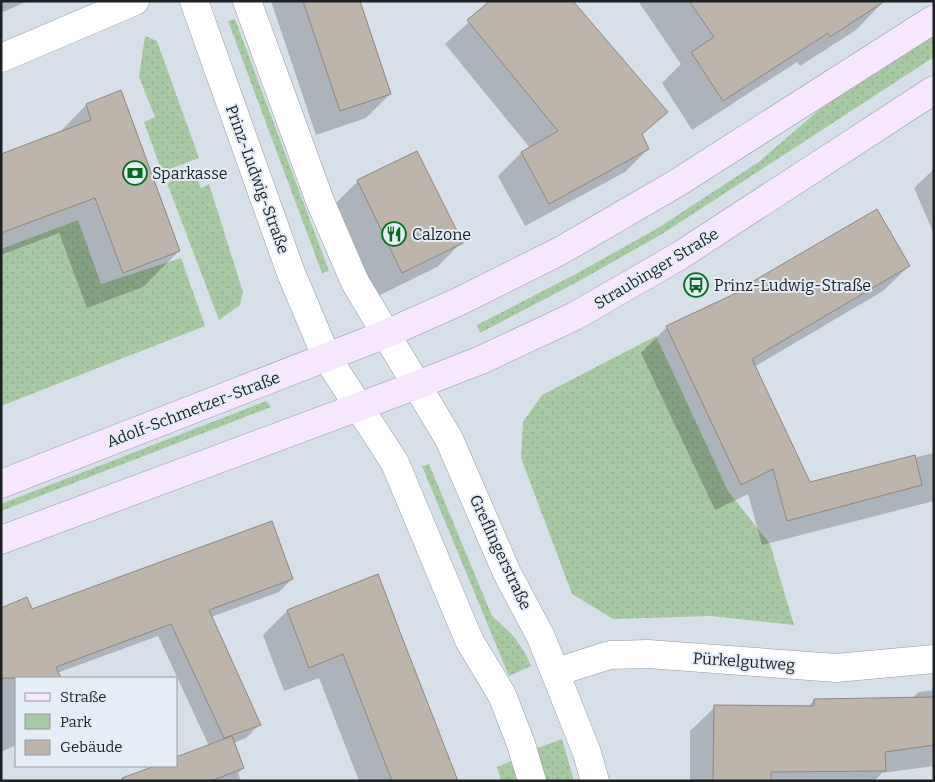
<svg xmlns="http://www.w3.org/2000/svg" width="935" height="782" viewBox="0 0 935 782" font-family="Bitter,serif">
  <defs>
    <pattern id="green-dots" width="8" height="8" patternUnits="userSpaceOnUse" patternTransform="scale(1.25)"><rect width="8" height="8" fill="#a6c9a3"/><path d="M2 2h.1M6 6h.1" fill="none" stroke="#8eac8c" stroke-width="1.8" stroke-linecap="round"/></pattern>
  </defs>
  <rect width="100%" height="100%" fill="#d7e0e9"/>
  <!-- green -->
  <g fill="url(#green-dots)">
    <path d="M235 19 329 271 322 273 228 21Z"/>
    <path d="M934 35V57L662 234 581 280 480 333 477 325 574 275 658 228 760 161 820 109Z"/>
    <path d="M145 36 157 41 199 158 162 172 144 122 155 117 139 77Z"/>
    <path d="M195 173 201 188 209 184 243 292 240 305 219 320 167 183Z"/>
    <path d="M78 220 101 284 181 258 205 326 1 406V249Z"/>
    <path d="M656 336 728 491 770 544 794 625 711 616 613 619 572 594 521 458 523 422 542 395Z"/>
    <path d="M266 401 271 407 1 511V504Z"/>
    <path d="M429 464 492 616C512 633 521 643 531 666L509 676 422 466Z"/>
    <path d="M562 739 574 781H544L535 749Z"/>
    <path d="M513 760 519 781H501L497 767Z"/>
  </g>
  <!-- shadow -->
  <g fill="#0003">
    <path d="M1 1H28L1 13Z"/>
    <path d="M271 1H358L390 94 366 118 316 135Z"/>
    <path d="M492 1 666 112 641 136 648 149 625 172 525 226 498 176 521 153 530 148 445 44Z"/>
    <path d="M638 1H884L856 30 800 66 797 62 692 130 662 83 681 64Z"/>
    <path d="M120 92 179 251 143 287 87 308 59 233 1 255V161L58 134 86 105Z"/>
    <path d="M417 152 461 243 437 267 378 296 333 206 358 181Z"/>
    <path d="M934 169V234L914 188Z"/>
    <path d="M909 266 883 291 754 367 810 483 934 453V501L762 545 748 494 715 510 641 353 666 328 741 292 746 287Z"/>
    <path d="M377 576 457 781H359L319 678 284 691 263 635 287 611Z"/>
    <path d="M292 579 279 592 211 617 259 725 246 738 234 743 243 768 238 773 241 781H119L158 766H176L209 746 158 636 57 673 59 678H16V745L1 752V609L32 610Z"/>
    <path d="M934 690V766L882 773 874 781H690V731L715 707 807 708 814 700 912 698 919 692Z"/>
  </g>
  <!-- building -->
  <g fill="#bdb4ac" stroke="#8f867f">
    <path d="M303 1H360L391 94 340 111Z"/>
    <path d="M490 1H573L668 112 642 134 649 149 549 204 521 152 558 131 467 20Z"/>
    <path d="M689 1H885L830 37 828 33 723 101 691 52 714 37Z"/>
    <path d="M121 90 180 251 123 273 95 198 1 233V154L91 120 86 104Z"/>
    <path d="M417 151 463 243 402 273 357 180Z"/>
    <path d="M877 209 910 266 752 359 810 482 915 455 922 485 787 521 773 469 741 485 666 326 747 288 745 286Z"/>
    <path d="M272 521 293 579 209 610 261 725 224 738 171 624 56 667 61 678H1V608L27 597 32 609Z"/>
    <path d="M378 574 400 632 458 781H392L343 654 309 668 287 610Z"/>
    <path d="M934 697V745L885 752 886 771 771 772V781H713L714 705 814 706V699Z"/>
    <path d="M232 736 244 768 211 781H122V778L155 766H176V757Z"/>
  </g>
  <g fill="none" stroke-linecap="round" stroke-linejoin="round">
    <!-- minor casing -->
    <g stroke="#939ba3" stroke-width="29">
      <g id="minor">
        <path d="M194 1 291 273 326 356"/>
        <path d="M247 1 320 201 355 282 386 334"/>
        <path d="M1 58 135 1"/>
        <path d="M556 672 610 655 648 654 836 668 934 659"/>
      </g>
    </g>
    <!-- tertiary casing -->
    <g stroke="#939ba3" stroke-width="29">
      <g id="tertiary">
        <path d="M386 334 449 439 507 573 541 637 587 753 595 781"/>
        <path d="M326 356 395 463 469 640 502 695 521 744 532 781"/>
      </g>
    </g>
    <!-- secondary casing -->
    <g stroke="#939ba3" stroke-width="29">
      <g id="secondary">
        <path d="M1 484 386 334 460 301 560 251 677 183 934 19"/>
        <path d="M1 540 417 385 481 360 575 316 679 256 934 90"/>
      </g>
    </g>
    <!-- minor -->
    <use href="#minor" stroke="#fff" stroke-width="28"/>
    <!-- tertiary -->
    <use href="#tertiary" stroke="#fff" stroke-width="28"/>
    <!-- secondary -->
    <use href="#secondary" stroke="#f7e7fe" stroke-width="28"/>
  </g>
  <!-- icons -->
  <defs>
    <g id="bank-ring" transform="scale(1.25)"><circle r="9.5" fill="#e5edf6" stroke="#026d1d" stroke-width="1.5"/><path d="M-6-4H6V4H-6ZM0-2.3a2.3 2.3 0 1 0 0 4.6a2.3 2.3 0 1 0 0-4.6Z" fill="#026d1d"/></g>
    <g id="restaurant-ring" transform="scale(1.25)"><circle r="9.5" fill="#e5edf6" stroke="#026d1d" stroke-width="1.5"/><path d="M-5-6h1v4h1v-4h1v4h1v-4h1v5L-1.5 .5V6h-2V.5L-5-1ZM5-6V6H3V1.5H1.5Q1.5-4 5-6Z" fill="#026d1d"/></g>
    <g id="bus-ring" transform="scale(1.25)"><circle r="9.5" fill="#e5edf6" stroke="#026d1d" stroke-width="1.5"/><path d="M-5-6H5V4H4V6H2V4H-2V6H-4V4H-5ZM-3.5-4V0h7V-4ZM-3.5 1.2v1.5H-2V1.2ZM2 1.2v1.5H3.5V1.2Z" fill="#026d1d"/></g>
  </defs>
  <g fill-rule="evenodd">
    <use href="#bank-ring" x="135" y="173"/>
    <use href="#restaurant-ring" x="394" y="234"/>
    <use href="#bus-ring" x="696" y="285"/>
  </g>
  <g text-anchor="middle" stroke-width="4" stroke-linejoin="round" paint-order="stroke">
    <!-- poi labels -->
    <g font-size="16" fill="#1d2023" stroke="#e5edf6" text-anchor="start">
      <text x="152" y="179">Sparkasse</text>
      <text x="412" y="240">Calzone</text>
      <text x="714" y="291">Prinz-Ludwig-Straße</text>
    </g>
    <!-- street labels -->
    <g font-size="16" fill="#1d2023" stroke="#e5edf6">
      <text transform="translate(258 179) rotate(70)" y="6">Prinz-Ludwig-Straße</text>
      <text transform="translate(656 268) rotate(-31)" y="6">Straubinger Straße</text>
      <text transform="translate(193 409) rotate(-21)" y="6">Adolf-Schmetzer-Straße</text>
      <text transform="translate(501 552) rotate(65)" y="6">Greflingerstraße</text>
      <text transform="translate(744 661) rotate(4)" y="6">Pürkelgutweg</text>
    </g>
  </g>
  <!-- border -->
  <rect width="935" height="782" fill="none" stroke="#1d2023" stroke-width="5"/>
  <!-- legend -->
  <rect x="15" y="677" width="162" height="90" fill="#e5edf6" stroke="#959ba2"/>
  <rect x="25" y="693" width="25" height="8" fill="#f7e7fe" stroke="#959ba2"/>
  <text x="60" y="702" font-size="15" fill="#1d2023">Straße</text>
  <rect x="25" y="714" width="25" height="15" fill="#a6c9a3" stroke="#959ba2"/>
  <text x="60" y="727" font-size="15" fill="#1d2023">Park</text>
  <rect x="25" y="740" width="25" height="15" fill="#bdb4ac" stroke="#959ba2"/>
  <text x="60" y="752" font-size="15" fill="#1d2023">Gebäude</text>
</svg>
